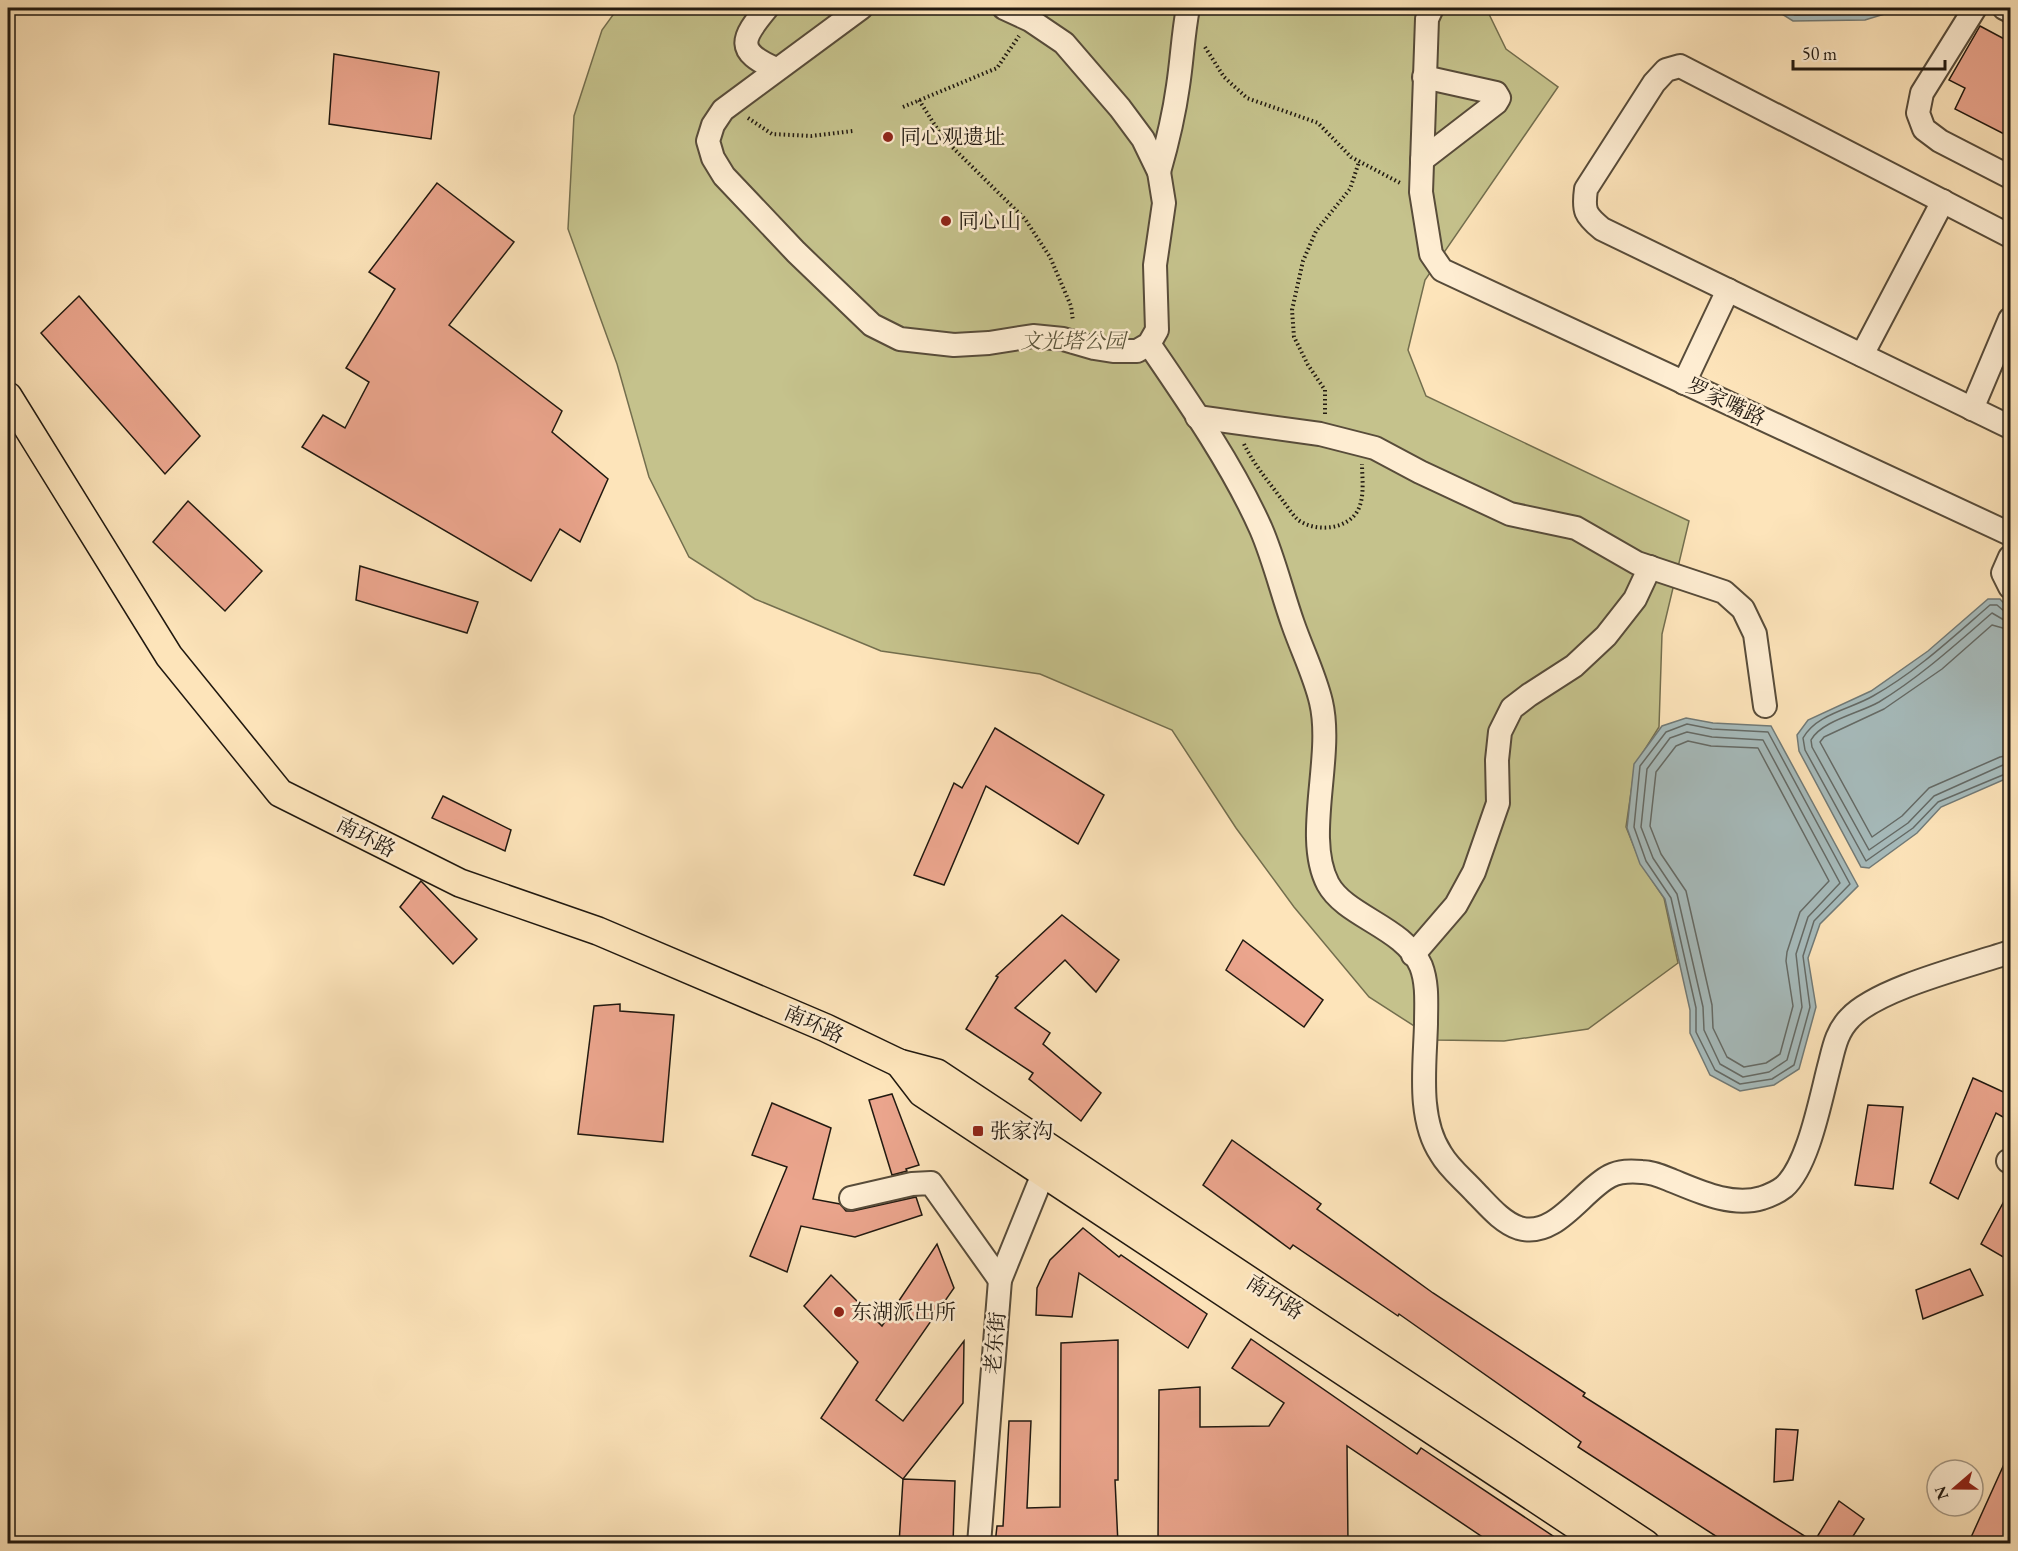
<svg xmlns="http://www.w3.org/2000/svg" width="2018" height="1551" viewBox="0 0 2018 1551" font-family="'EB Garamond','Noto Serif SC',serif">
  <rect width="100%" height="100%" fill="#fde4ba"/>
  <filter id="stains"><feTurbulence type="fractalNoise" baseFrequency=".00333" numOctaves="4"/><feColorMatrix values="0 0 0 0 .2 0 0 0 0 .09 0 0 0 0 .02 0 0 0 .5 -.17"/></filter>
  <radialGradient id="worn" r=".72"><stop offset=".6" stop-color="#630" stop-opacity="0"/><stop offset="1" stop-color="#630" stop-opacity=".3"/></radialGradient>
  <!-- green -->
  <path fill="#c5c28c" stroke="#736e4e" stroke-width="1.5" d="M618 8H1486L1506 49 1558 87 1425 280 1408 350 1426 396 1689 521 1662 634 1659 727 1635 765 1626 827 1641 864 1664 898 1678 963 1588 1029 1504 1041 1436 1040 1369 997 1294 907 1236 828 1172 730 1040 674 881 651 755 599 689 557 649 477 617 364 568 229 574 116 602 30Z"/>
  <!-- water -->
  <g fill="#a6bbbc" stroke="#717a77" stroke-width="1.5">
    <path d="M1772 8H1904L1865 20 1793 21Z"/>
    <path d="M1988 599H2000L2010 610V777L1941 807 1917 833 1869 868 1861 867 1799 751 1797 735 1808 720 1871 691 1928 651Z"/>
    <path d="M1686 718 1713 723 1771 726 1858 886 1820 924 1808 958 1816 1007 1799 1069 1774 1085 1740 1091 1710 1075 1690 1033V1010L1665 899 1640 864 1627 828 1634 764 1662 726Z"/>
  </g>
  <g fill="none" stroke-linecap="round" stroke-linejoin="round">
    <!-- shore -->
    <g stroke="#646a66" stroke-width="1.5">
      <path d="M1783 8 1795 15 1864 14 1884 8"/>
      <path d="M2010 613 2005 612 1997 605H1990C1953 637 1916 672 1873 696 1851 709 1816 714 1803 738L1805 750 1866 861 1913 828 1938 802 2010 772"/>
      <path d="M2010 621 2004 620 1992 613C1955 645 1920 677 1879 702 1860 713 1821 721 1811 740L1812 747 1869 850 1908 823 1934 796 2003 765 2010 764"/>
      <path d="M2010 630 1992 625 1942 669 1884 709 1824 737 1820 742 1872 837 1902 816 1929 788 2000 757 2010 755"/>
      <path d="M1687 724 1712 729 1768 732 1850 884 1814 921 1803 956 1810 1007 1794 1065 1772 1079 1740 1084 1715 1070 1696 1032V1008L1671 898 1646 861 1634 827 1640 766 1666 732Z"/>
      <path d="M1687 732 1712 737 1763 740 1840 883 1808 917 1796 954 1802 1007 1787 1060 1769 1072 1743 1077 1720 1064 1704 1030 1703 1007 1677 894 1653 858 1641 827 1647 769 1670 738Z"/>
      <path d="M1688 741 1711 746 1758 748 1829 881 1800 912 1787 952 1786 961 1793 1006 1780 1054 1766 1063 1744 1067 1727 1057 1713 1028 1712 1005 1686 891 1661 854 1650 826 1656 772 1676 746Z"/>
    </g>
  </g>
  <!-- building -->
  <g fill="#eba58d" stroke="#211910" stroke-width="1.5">
    <path d="M1980 26 2010 42V137L1955 109 1965 88 1949 80Z"/>
    <path d="M334 54 439 72 431 139 329 124Z"/>
    <path d="M437 183 514 242 449 325 562 411 552 432 608 479 580 542 560 529 531 581 302 447 323 415 345 428 369 382 346 368 395 289 369 272Z"/>
    <path d="M79 296 200 436 165 474 41 333Z"/>
    <path d="M188 501 262 571 225 611 153 542Z"/>
    <path d="M360 566 478 602 467 633 356 600Z"/>
    <path d="M995 728 1104 795 1078 844 986 786 944 885 914 875 954 783 962 788Z"/>
    <path d="M443 796 511 830 505 851 432 818Z"/>
    <path d="M421 881 477 939 453 964 400 907Z"/>
    <path d="M1062 915 1119 960 1096 992 1065 960 1015 1008 1050 1033 1043 1044 1101 1093 1081 1121 1029 1079 1033 1073 966 1029 998 977 996 976Z"/>
    <path d="M1243 940 1323 1000 1304 1027 1226 970Z"/>
    <path d="M620 1004V1011L674 1015 663 1142 578 1134 594 1006Z"/>
    <path d="M1973 1078 2010 1095V1121L1996 1113 1958 1199 1930 1183Z"/>
    <path d="M892 1094 919 1165 906 1169 907 1171 892 1175 869 1100Z"/>
    <path d="M772 1103 831 1128 813 1199 840 1204 846 1211H853L916 1197 922 1215 855 1237 801 1226 787 1272 750 1256 787 1167 752 1155Z"/>
    <path d="M1868 1105 1903 1107 1893 1189 1855 1185Z"/>
    <path d="M1232 1140 1321 1204 1317 1209 1433 1293 1585 1393 1583 1396 1814 1542 1839 1501 1864 1519 1848 1544H1728L1578 1447 1581 1442 1399 1314 1398 1316 1293 1245 1290 1249 1203 1185Z"/>
    <path d="M2010 1190V1261L1981 1244Z"/>
    <path d="M1083 1228 1119 1257 1121 1255 1207 1314 1188 1348 1079 1273 1072 1317 1036 1315 1037 1288 1050 1260Z"/>
    <path d="M937 1244 954 1288 876 1400 903 1421 964 1341 963 1403 903 1479 821 1418 858 1362 804 1306 831 1275 882 1326Z"/>
    <path d="M1970 1269 1983 1295 1923 1319 1916 1290Z"/>
    <path d="M1251 1339 1417 1454 1421 1448 1565 1544H1493L1347 1446 1348 1544 1158 1542 1159 1390 1200 1387V1427L1269 1426 1284 1403 1232 1368Z"/>
    <path d="M1118 1340V1480H1115L1118 1544H995L997 1526H1003L1009 1421H1031L1027 1508 1060 1507 1061 1343Z"/>
    <path d="M1776 1429 1798 1430 1793 1480 1774 1482Z"/>
    <path d="M2010 1451V1544H1968Z"/>
    <path d="M903 1479 955 1481 953 1544H899Z"/>
  </g>
  <g fill="none" stroke-linecap="round" stroke-linejoin="round">
    <!-- minor casing -->
    <g stroke="#584c3a" stroke-width="26">
      <g id="minor">
        <path d="M767 8C741 39 735 51 776 69"/>
        <path d="M861 8 723 110 713 125 708 141 713 158 724 176 796 252 872 325 900 339 954 345 989 343 1033 336 1063 339 1094 348 1113 351H1137L1149 344 1157 330 1155 265 1164 203 1159 172 1143 139 1120 108 1064 43 1030 20 1004 8"/>
        <path d="M1432 8 1427 19 1421 192 1431 254 1442 270 2010 534"/>
        <path d="M1975 8 1922 93 1918 113 1924 129 1940 141 2010 177"/>
        <path d="M2004 8 2010 11"/>
        <path d="M1422 160 1496 103 1499 98 1496 93 1424 77"/>
        <path d="M1159 172C1167 144 1174 115 1178 86 1182 60 1183 34 1188 8"/>
        <path d="M2010 236 1680 66 1666 70 1654 83 1586 189C1583 211 1585 215 1602 229L2010 427"/>
        <path d="M1149 344C1188 401 1233 466 1261 529 1274 559 1282 593 1293 624 1302 650 1315 676 1321 702 1334 757 1303 837 1328 884 1346 917 1404 927 1421 966 1428 984 1426 1005 1426 1024 1425 1065 1417 1118 1441 1154 1449 1168 1463 1179 1474 1191 1487 1204 1501 1222 1519 1228 1556 1239 1582 1190 1610 1176 1620 1171 1630 1171 1642 1172 1653 1172 1663 1177 1673 1181 1700 1192 1732 1207 1762 1198 1768 1196 1779 1191 1784 1187 1809 1165 1821 1096 1830 1063 1834 1047 1837 1031 1850 1018 1878 988 1969 966 2010 952"/>
        <path d="M1862 355 1943 201"/>
        <path d="M1684 383 1728 290"/>
        <path d="M1972 409 2010 319"/>
        <path d="M1197 417 1320 434 1375 448 1420 472 1510 514 1576 528 1637 563 1724 592 1743 609 1755 634 1765 706"/>
        <path d="M2010 557 2003 573 2010 587"/>
        <path d="M1413 955 1456 905 1474 872 1498 803 1497 760 1500 732 1512 708 1529 695 1574 666 1606 636 1635 599 1650 567"/>
        <path d="M2008 1161 2010 1162"/>
        <path d="M851 1198 912 1184 931 1183 1000 1280"/>
        <path d="M979 1544 1000 1280 1043 1174 1053 1161"/>
      </g>
    </g>
    <!-- major casing -->
    <g stroke="#211910" stroke-width="30">
      <g id="major">
        <path d="M8 396 169 656 280 793 460 883 598 931 826 1028 899 1063 937 1073 1646 1544"/>
        <path d="M899 1063 922 1093 1604 1544"/>
      </g>
    </g>
    <!-- path -->
    <g stroke="#211910" stroke-width="4" stroke-dasharray="1.5 3" stroke-linecap="butt">
      <path d="M1205 47 1224 77 1247 98 1318 123 1351 157 1402 184"/>
      <path d="M919 100 943 138 1025 219 1050 257 1071 306 1073 321"/>
      <path d="M903 107 997 68 1019 36"/>
      <path d="M748 118 772 134 811 136 853 131"/>
      <path d="M1325 414V390L1308 365 1294 337 1292 310 1303 261 1316 231 1350 189 1359 162"/>
      <path d="M1244 444C1254 465 1269 482 1283 501 1287 506 1292 514 1297 519 1314 533 1348 530 1358 510 1365 496 1362 478 1362 464"/>
    </g>
    <!-- minor -->
    <use href="#minor" stroke="#feedd2" stroke-width="22"/>
    <!-- major -->
    <use href="#major" stroke="#fde4ba" stroke-width="27"/>
  </g>
  <!-- markers -->
  <g fill="#8f2418" stroke="#feedd2" stroke-width="2">
    <circle cx="888" cy="137" r="6"/>
    <circle cx="946" cy="221" r="6"/>
    <rect x="972" y="1125" width="12" height="12" rx="3"/>
    <circle cx="839" cy="1312" r="6"/>
  </g>
  <g text-anchor="middle" stroke-width="5" stroke-linejoin="round" paint-order="stroke">
    <!-- poi labels -->
    <g font-size="21" fill="#211910" stroke="#feedd2" text-anchor="start">
      <text x="900" y="144">同心观遗址</text>
      <text x="958" y="228">同心山</text>
      <text x="990" y="1138">张家沟</text>
      <text x="851" y="1319">东湖派出所</text>
    </g>
    <!-- park labels -->
    <g font-size="21" font-style="italic" fill="#5a543b" stroke="#feedd2">
      <text x="1073" y="348">文光塔公园</text>
    </g>
    <!-- street labels -->
    <g font-size="21" fill="#211910" stroke="#feedd2">
      <text transform="translate(1726 402) rotate(25)" y="7">罗家嘴路</text>
      <text transform="translate(366 837) rotate(27)" y="7">南环路</text>
      <text transform="translate(814 1024) rotate(24)" y="7">南环路</text>
      <text transform="translate(1275 1297) rotate(33)" y="7">南环路</text>
      <text transform="translate(995 1343) rotate(-85)" y="7">老东街</text>
    </g>
  </g>
  <!-- margin -->
  <rect width="2018" height="1551" fill="none" stroke="#fde4ba" stroke-width="30"/>
  <rect x="9" y="9" width="2000" height="1533" fill="none" stroke="#211910" stroke-width="3"/>
  <rect x="15" y="15" width="1988" height="1521" fill="none" stroke="#211910" stroke-width="1.5"/>
  <!-- north arrow -->
  <g transform="translate(1955 1488) rotate(250)"><circle r="28" fill="#feedd2" stroke="#a69884" stroke-width="1.5"/>
  <path d="M0-4.5L10 22L0 15L-10 22Z" fill="#8f2418"/>
  <text y="-9" font-size="16" font-weight="bold" text-anchor="middle" fill="#211910">N</text>
  </g>
  <!-- scale -->
  <path d="M1793 60v9h152v-9" fill="none" stroke="#211910" stroke-width="3"/>
  <text x="1802" y="60" font-size="18" fill="#211910" stroke="#feedd2" stroke-width="4.5" paint-order="stroke">50 m</text>
  <rect width="100%" height="100%" filter="url(#stains)"/>
  <rect width="100%" height="100%" fill="url(#worn)"/>
</svg>
